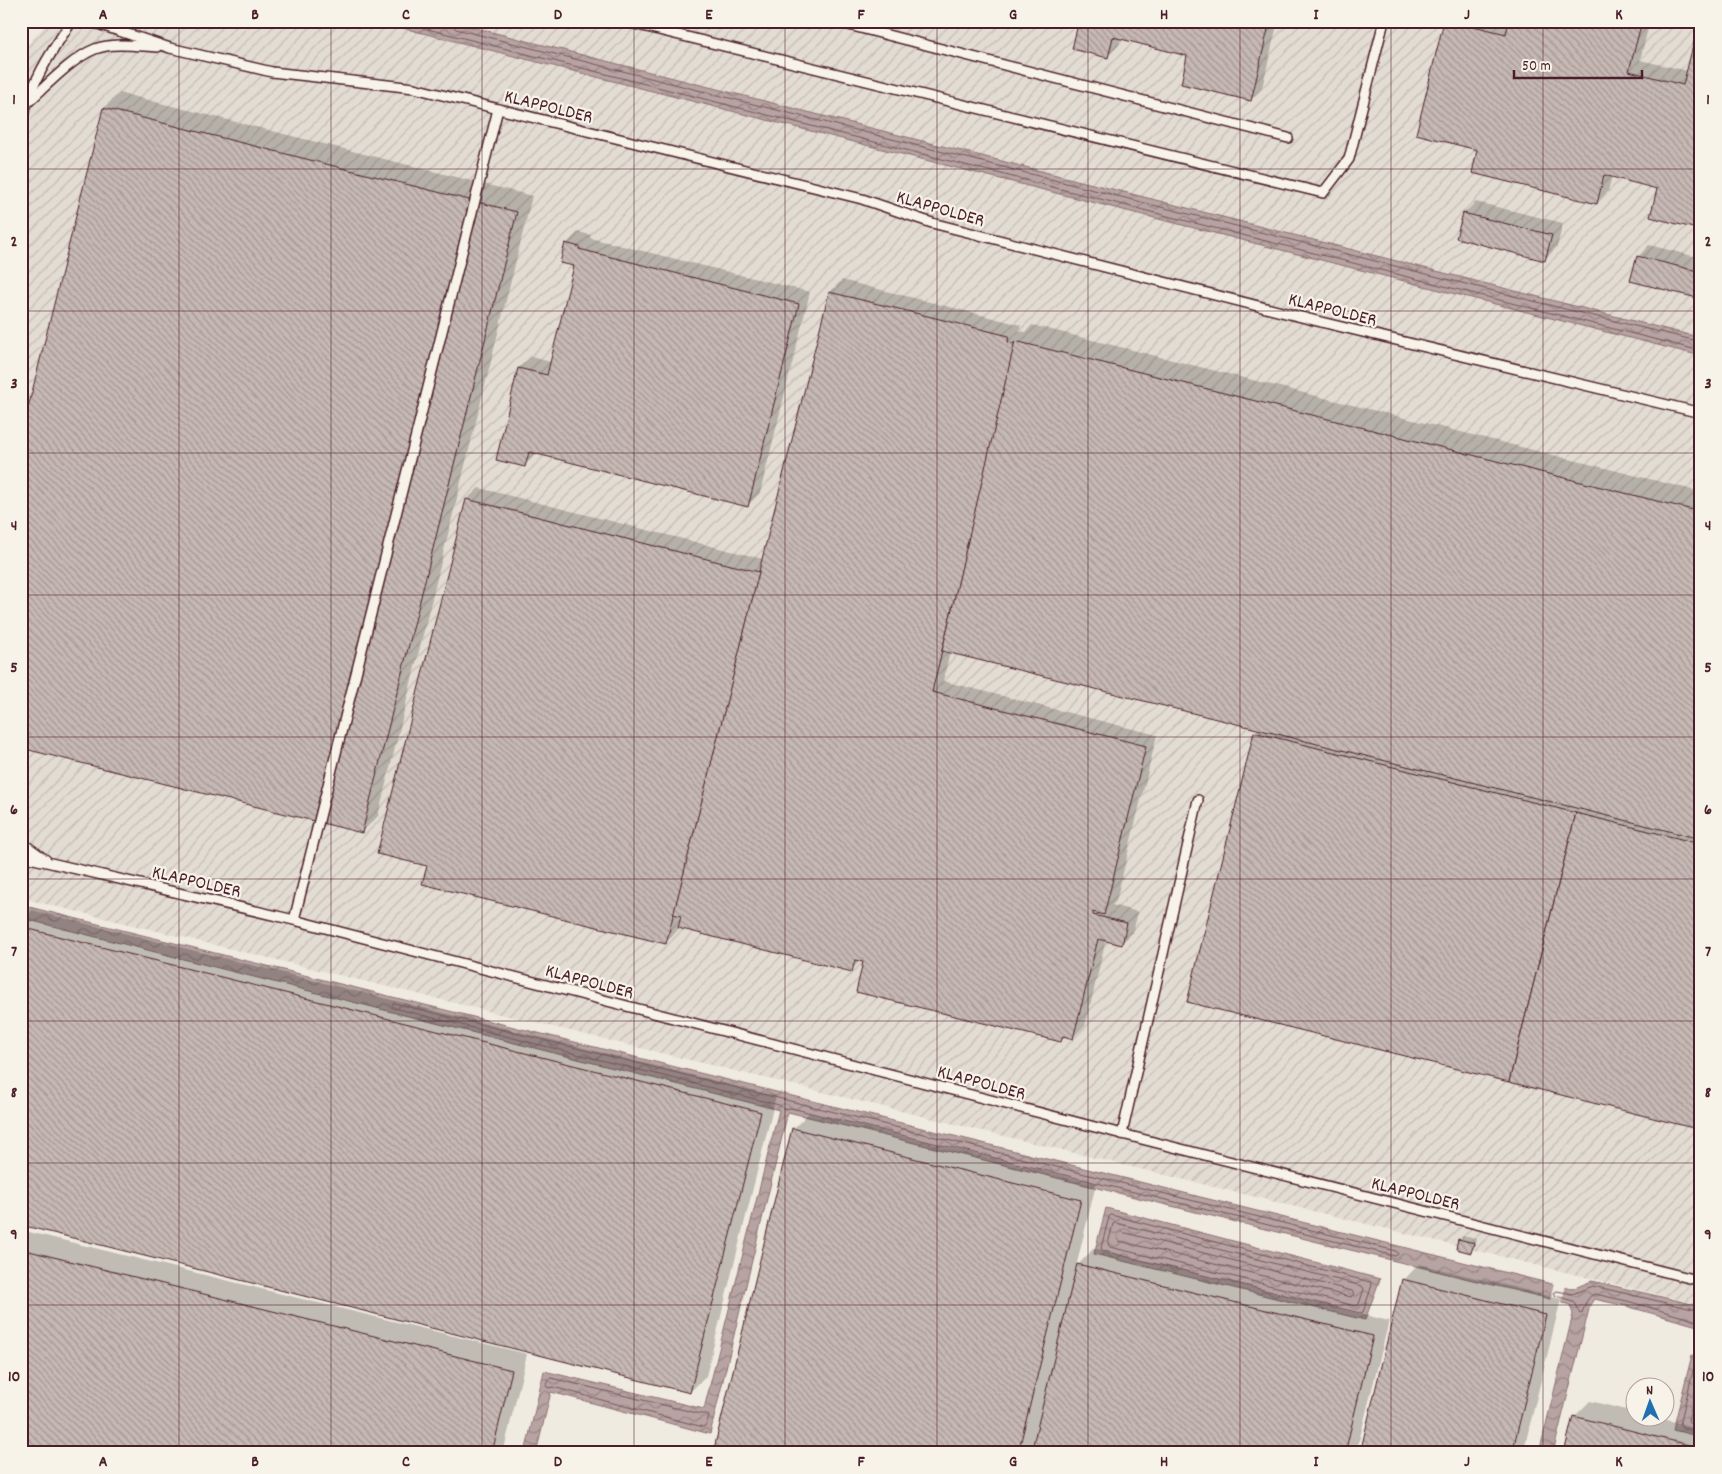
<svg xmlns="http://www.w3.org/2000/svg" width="1722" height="1474" viewBox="0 0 1722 1474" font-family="Dekko,sans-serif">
  <defs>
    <pattern id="industrial-furrows" width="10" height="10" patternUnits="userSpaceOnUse" patternTransform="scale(1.25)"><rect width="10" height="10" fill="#e3dcd2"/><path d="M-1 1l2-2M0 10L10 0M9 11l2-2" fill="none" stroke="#c4bcb4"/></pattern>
    <pattern id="water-waves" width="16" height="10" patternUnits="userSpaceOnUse" patternTransform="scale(1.25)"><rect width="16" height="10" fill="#b7a4a2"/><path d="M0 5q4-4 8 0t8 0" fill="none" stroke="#978584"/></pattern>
    <pattern id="building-back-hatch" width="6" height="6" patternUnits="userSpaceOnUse" patternTransform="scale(1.25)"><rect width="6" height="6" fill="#c6b8b3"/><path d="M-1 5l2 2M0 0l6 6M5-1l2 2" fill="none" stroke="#a39592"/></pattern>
  </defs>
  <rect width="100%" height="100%" fill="#f0ebe0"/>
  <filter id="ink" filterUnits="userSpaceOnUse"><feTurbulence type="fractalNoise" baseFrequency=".02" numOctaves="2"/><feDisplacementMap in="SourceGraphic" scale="10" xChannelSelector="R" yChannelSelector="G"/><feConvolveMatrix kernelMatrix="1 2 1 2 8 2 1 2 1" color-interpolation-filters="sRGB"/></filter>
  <g filter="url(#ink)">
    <!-- industrial -->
    <path fill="url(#industrial-furrows)" d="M49 21H1701V1305L21 898V52Z"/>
    <!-- water -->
    <g fill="url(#water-waves)" stroke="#8b6f72">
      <path d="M375 21H448L1701 338V356Z"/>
      <path d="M21 905 1572 1289 1592 1281 1701 1306V1327L1626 1306 1594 1299 1590 1305 1553 1453H1539L1573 1314 1570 1305 1546 1298 788 1112 710 1434 551 1392 536 1453H525L544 1371 704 1409 779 1110 21 918Z"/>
      <path d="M1106 1208 1380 1279 1365 1320 1094 1254Z"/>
      <path d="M1692 1355 1701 1357V1437L1673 1430Z"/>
    </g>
    <!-- pier -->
    <path fill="#f0ebe0" d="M1554 1282 1566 1285 1561 1305 1550 1301Z"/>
    <!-- shadow -->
    <g fill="#0003">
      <path d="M1055 21H1278L1262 88 1250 100 1189 55 1121 37 1119 45 1107 57 1079 27Z"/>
      <path d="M1445 21H1650L1640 60 1688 71 1699 27 1701 25V228L1658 188 1612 176 1608 191 1596 203 1479 149Z"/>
      <path d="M120 93 532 196 378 816 362 832 104 109Z"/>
      <path d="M1476 202 1563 223 1557 247 1545 259 1464 213Z"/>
      <path d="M578 232 591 235 590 238 810 292 760 493 748 505 537 453 525 465 519 368 531 357 551 362 575 265 566 244Z"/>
      <path d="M1649 245 1701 258V298L1638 257Z"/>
      <path d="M842 280 1021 325 1019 331 1026 332 1032 325 1701 492V1129L1255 733 1260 728 950 652 943 681 1157 735 1116 901 1112 905 1138 912 1133 932 1121 944 1106 940 1085 1026 1073 1037 1066 1036 1061 1041 864 961 861 960 851 970 678 927 677 931 665 943 428 865 467 499 479 488 763 559 830 292Z"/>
      <path d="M32 910 776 1096 706 1376 690 1392 21 1224V921Z"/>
      <path d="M809 1113 1096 1184 1076 1267 1094 1248 1389 1321 1356 1453H714L793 1129Z"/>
      <path d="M21 1230 527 1354 503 1453H34L21 1450Z"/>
      <path d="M1463 1236 1476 1239 1474 1248 1471 1251 1459 1240Z"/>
      <path d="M1419 1264 1561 1299 1523 1453H1361L1404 1280Z"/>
      <path d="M1590 1401 1634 1412V1416H1652L1701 1429V1453L1574 1417Z"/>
    </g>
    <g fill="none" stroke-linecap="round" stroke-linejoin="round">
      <!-- shore -->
      <g stroke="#76545b" stroke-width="1">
        <path d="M396 21 1701 351"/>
        <path d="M452 21 453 26 456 29 1565 309 1701 342"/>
        <path d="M394 1003 1396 1251 1398 1254 1395 1256 791 1108 784 1109 779 1105 394 1008 392 1005Z"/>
        <path d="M1111 1215 1370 1282 1372 1285 1363 1312 1360 1313 1103 1251 1101 1248 1109 1217Z"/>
        <path d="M1116 1223 1362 1286 1364 1289 1359 1304 1356 1306 1110 1247 1108 1244 1113 1224Z"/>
        <path d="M1122 1232 1352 1291 1354 1294 1351 1297 1119 1241 1117 1239 1119 1234Z"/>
        <path d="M1701 1311 1593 1286 1572 1294 1557 1291 1554 1293 1556 1296 1573 1301 1580 1314 1582 1313C1585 1305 1587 1296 1595 1294L1627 1301 1701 1322"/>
        <path d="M1701 1361 1695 1363 1680 1424 1682 1427 1701 1431"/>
        <path d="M1701 1368 1688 1420 1689 1422 1701 1425"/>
        <path d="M551 1378 701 1414H707L709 1416 706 1425 703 1427 553 1387 548 1388 546 1385 548 1379Z"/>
      </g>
    </g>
    <!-- building -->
    <g fill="url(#building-back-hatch)" stroke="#4a1f2b">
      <path d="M1049 21H1270L1251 101 1181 84 1187 56 1113 37 1108 58 1072 49 1077 28Z"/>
      <path d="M1444 21H1453L1506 34 1509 21H1642L1629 71 1683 85 1698 26 1701 27V230L1650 217 1657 189 1604 175 1597 204 1472 173 1477 150 1416 134Z"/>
      <path d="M103 108 517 212 362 833 21 748V436Z"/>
      <path d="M1463 213 1552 235 1545 261 1456 238Z"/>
      <path d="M565 243 580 247 579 249 799 304 748 507 529 452 525 467 496 460 518 368 547 375 574 266 560 263Z"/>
      <path d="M1637 256 1701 272V299L1630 281Z"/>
      <path d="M829 292 1009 336 1008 342 1016 344 932 692 1146 746 1104 915 1093 912V915L1127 923 1122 945 1098 939 1073 1039 1063 1036 1061 1042 856 992 863 962 855 960 852 972 678 928 681 916 673 914Z"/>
      <path d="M1015 341 1701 512V839L942 651Z"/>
      <path d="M466 499 759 572 666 944 422 884 427 866 377 854Z"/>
      <path d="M1254 732 1576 813 1509 1082 1187 1002Z"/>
      <path d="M1576 813 1701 844V1130L1509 1082Z"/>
      <path d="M21 927 761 1112 690 1393 21 1225Z"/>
      <path d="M792 1128 1081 1200 1018 1453H713Z"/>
      <path d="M1458 1239 1474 1243 1471 1253 1456 1249Z"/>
      <path d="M21 1249 512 1370 492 1453H29L21 1451Z"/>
      <path d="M1077 1264 1373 1336 1345 1453H1031Z"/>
      <path d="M1402 1279 1546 1315 1512 1453H1360Z"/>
      <path d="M1573 1416 1701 1448V1453H1564Z"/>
    </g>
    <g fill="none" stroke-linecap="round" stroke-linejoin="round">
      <!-- lane casing -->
      <g stroke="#4a1f2b" stroke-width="12">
        <g id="lane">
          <path d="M89 21 170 48 272 72 414 88 862 199 932 223 1321 322 1701 413"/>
          <path d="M622 21 1323 193 1349 159 1384 21"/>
          <path d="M833 21 1288 138"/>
          <path d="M25 105C43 89 72 58 95 49 114 42 137 46 157 47"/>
          <path d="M21 124C29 86 50 53 72 21"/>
          <path d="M21 842 46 860"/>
          <path d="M21 856 294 920 1122 1134 1701 1281"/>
          <path d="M294 920 498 109"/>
          <path d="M1122 1134 1198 800"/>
        </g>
      </g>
      <!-- lane -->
      <use href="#lane" stroke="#f7f3e8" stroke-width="9"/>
    </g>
  </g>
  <!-- grid -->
  <path fill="none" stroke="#4a1f2b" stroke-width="1" stroke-opacity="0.55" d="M179 21V1453M331 21V1453M482 21V1453M634 21V1453M785 21V1453M937 21V1453M1088 21V1453M1240 21V1453M1391 21V1453M1543 21V1453M21 169H1701M21 311H1701M21 453H1701M21 595H1701M21 737H1701M21 879H1701M21 1021H1701M21 1163H1701M21 1305H1701"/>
  <g text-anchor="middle" stroke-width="4.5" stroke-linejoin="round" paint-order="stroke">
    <!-- street labels -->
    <g font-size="19" fill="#4a1f2b" stroke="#f7f3e8">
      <text transform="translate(549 105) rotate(14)" y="7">KLAPPOLDER</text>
      <text transform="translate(941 207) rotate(16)" y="7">KLAPPOLDER</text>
      <text transform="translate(1333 308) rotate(14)" y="7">KLAPPOLDER</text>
      <text transform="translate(197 880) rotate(13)" y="7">KLAPPOLDER</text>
      <text transform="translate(590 980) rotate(15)" y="7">KLAPPOLDER</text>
      <text transform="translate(982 1081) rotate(15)" y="7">KLAPPOLDER</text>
      <text transform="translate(1416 1192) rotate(14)" y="7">KLAPPOLDER</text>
    </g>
  </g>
  <!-- margin -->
  <rect width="1722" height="1474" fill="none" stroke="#f7f3e8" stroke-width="55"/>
  <!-- north arrow -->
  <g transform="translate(1650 1402) rotate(358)"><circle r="24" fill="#f7f3e8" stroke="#b29e9c"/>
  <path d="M0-4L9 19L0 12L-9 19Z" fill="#1f6fb2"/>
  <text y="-8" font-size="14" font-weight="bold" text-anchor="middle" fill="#4a1f2b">N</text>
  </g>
  <!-- scale -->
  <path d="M1514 70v8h128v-8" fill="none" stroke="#4a1f2b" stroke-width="2.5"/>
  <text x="1522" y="70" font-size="15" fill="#4a1f2b" stroke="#f7f3e8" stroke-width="4" paint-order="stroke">50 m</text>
  <rect x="28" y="28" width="1666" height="1418" fill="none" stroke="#4a1f2b" stroke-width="2"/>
  <g font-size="16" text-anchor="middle" font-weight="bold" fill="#4a1f2b">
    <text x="103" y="19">A</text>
    <text x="255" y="19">B</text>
    <text x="406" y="19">C</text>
    <text x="558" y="19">D</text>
    <text x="709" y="19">E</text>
    <text x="861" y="19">F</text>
    <text x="1013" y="19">G</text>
    <text x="1164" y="19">H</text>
    <text x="1316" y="19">I</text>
    <text x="1467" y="19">J</text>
    <text x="1619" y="19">K</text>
    <text x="14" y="104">1</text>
    <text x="1708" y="104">1</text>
    <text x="14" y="246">2</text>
    <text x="1708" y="246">2</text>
    <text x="14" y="388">3</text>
    <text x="1708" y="388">3</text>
    <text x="14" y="530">4</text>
    <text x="1708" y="530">4</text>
    <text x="14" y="672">5</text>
    <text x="1708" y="672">5</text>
    <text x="14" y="814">6</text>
    <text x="1708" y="814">6</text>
    <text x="14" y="956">7</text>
    <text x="1708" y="956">7</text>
    <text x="14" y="1097">8</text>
    <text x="1708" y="1097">8</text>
    <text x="14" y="1239">9</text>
    <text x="1708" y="1239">9</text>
    <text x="14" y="1381">10</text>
    <text x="1708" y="1381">10</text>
    <text x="103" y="1466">A</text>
    <text x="255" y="1466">B</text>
    <text x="406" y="1466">C</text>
    <text x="558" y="1466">D</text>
    <text x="709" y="1466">E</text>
    <text x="861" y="1466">F</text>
    <text x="1013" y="1466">G</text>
    <text x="1164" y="1466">H</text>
    <text x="1316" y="1466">I</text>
    <text x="1467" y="1466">J</text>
    <text x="1619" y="1466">K</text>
  </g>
</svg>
